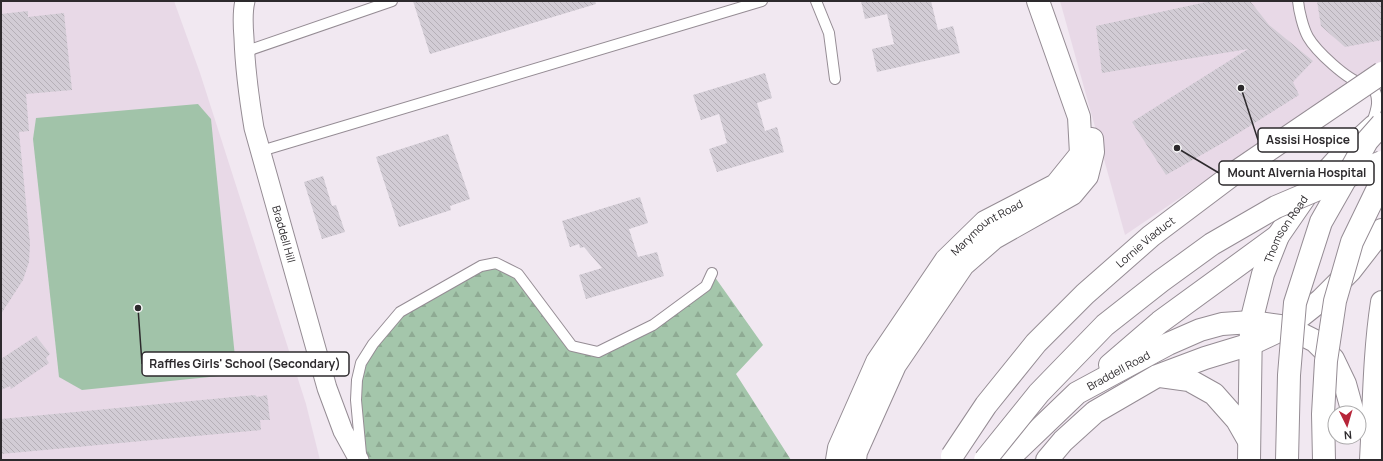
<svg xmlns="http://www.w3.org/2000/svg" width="1383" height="461" viewBox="0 0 1383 461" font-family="Manrope,sans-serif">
  <defs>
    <pattern id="forest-firs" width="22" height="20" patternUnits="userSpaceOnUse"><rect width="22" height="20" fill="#a4c6ab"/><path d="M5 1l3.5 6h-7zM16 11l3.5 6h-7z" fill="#8eaa93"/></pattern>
    <pattern id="building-back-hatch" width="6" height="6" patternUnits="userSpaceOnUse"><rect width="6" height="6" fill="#d2ccd5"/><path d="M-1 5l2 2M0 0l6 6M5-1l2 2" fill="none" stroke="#b5afb7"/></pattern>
  </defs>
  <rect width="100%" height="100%" fill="#f1e8f1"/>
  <!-- built -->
  <g fill="#e8d9e7">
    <path d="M1 1H174L200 73 306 404 320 460H1Z"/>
    <path d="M1060 1H1382V61L1125 235Z"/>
  </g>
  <!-- forest -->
  <path fill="url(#forest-firs)" d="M496 263 518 274 572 346 598 352 653 325 706 286 712 273 763 345 736 374 791 460H362L357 380 373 344 400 312Z"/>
  <!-- pitch -->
  <path fill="#a1c3a9" d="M198 104 211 119 235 357 229 375 82 390 59 377 33 139 36 118Z"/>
  <!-- building -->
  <g fill="url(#building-back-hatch)">
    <path d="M413 1H595L596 4 430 54Z"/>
    <path d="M861 1H931L938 30 953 26 960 53 877 72 872 49 894 44 887 14 865 19Z"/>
    <path d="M1211 1H1250L1269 25 1313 61 1293 82 1299 95 1226 141 1166 175 1132 122 1248 49 1102 73 1096 26Z"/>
    <path d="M1317 1H1382V40L1345 47 1321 26Z"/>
    <path d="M28 11V17L64 13 72 90 26 94 29 131 19 132 30 243 29 262 23 280 1 314V14Z"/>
    <path d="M765 73 772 98 757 103 765 131 777 127 784 152 717 172 709 149 727 143 719 114 701 120 693 95Z"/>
    <path d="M448 134 470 199 450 206 451 210 399 227 376 157Z"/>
    <path d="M323 176 332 206 336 205 345 232 322 239 304 182Z"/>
    <path d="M640 197 648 223 629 229 638 257 657 252 664 276 586 299 579 275 602 268 584 247 580 248 579 244 570 247 562 221Z"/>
    <path d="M36 336 50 354 46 358 49 363 11 389 10 386 1 390V359Z"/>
    <path d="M255 395 257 397 267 395 270 420H260L261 430 1 454V419Z"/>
  </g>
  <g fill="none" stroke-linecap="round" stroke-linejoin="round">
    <!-- lane casing -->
    <g stroke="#958c94" stroke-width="12">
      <g id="lane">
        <path d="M816 1 829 33 835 79"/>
        <path d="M1298 1C1299 11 1303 28 1308 37 1316 51 1347 80 1363 84"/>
        <path d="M244 52 392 1"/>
        <path d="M1370 128C1375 114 1382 100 1372 86"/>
        <path d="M261 151 762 1"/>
        <path d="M361 454 356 400 357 380 361 363 373 344 400 312 481 266 496 263 518 274 572 346 598 352 653 325 706 286 712 273"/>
      </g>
    </g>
    <!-- street casing -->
    <g stroke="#958c94" stroke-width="21">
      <g id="street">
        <path id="s1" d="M245 1C242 13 243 26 244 38 245 68 249 98 254 128L327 388 343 431 359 460"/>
      </g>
    </g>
    <!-- primary casing -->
    <g stroke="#958c94" stroke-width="24">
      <g id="primary">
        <path d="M1110 365 1160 322 1278 236"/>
        <path d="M1160 376 1189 380 1214 394 1237 420 1249 441"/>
        <path id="s2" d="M837 460 839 448 877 362 946 260 985 222 1056 185 1081 154 1079 117 1038 1"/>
        <path d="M855 460 856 452 895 365 963 265 994 238 1072 194 1087 176 1093 152 1092 139"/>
        <path id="s3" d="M1007 460 1077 393 1168 344 1200 330 1222 324 1251 322 1287 327 1315 341 1333 359 1345 384 1353 413"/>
        <path d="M1047 460 1063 441 1095 412 1157 376 1205 358 1251 344 1287 327 1321 300 1350 271 1382 230"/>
        <path id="s4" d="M1249 460 1251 322 1263 274 1278 236 1309 191 1337 160 1374 126"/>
        <path d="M1371 460C1374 407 1374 354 1382 302"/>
      </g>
    </g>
    <!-- lane -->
    <use href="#lane" stroke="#fff" stroke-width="10"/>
    <!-- street -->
    <use href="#street" stroke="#fff" stroke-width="19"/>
    <!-- primary -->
    <use href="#primary" stroke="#fff" stroke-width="22"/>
    <!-- highway-bridge casing -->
    <g stroke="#958c94" stroke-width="24" stroke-linecap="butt">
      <g id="highway-bridge">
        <path id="s5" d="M952 456 986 405 1036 343 1085 294 1151 236 1236 172 1382 73"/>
        <path d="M985 460 1039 393 1105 325 1161 281 1212 244 1276 207 1382 162"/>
        <path d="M1287 460 1289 375 1295 303 1321 222 1367 141 1382 124"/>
        <path d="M1324 460 1323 414 1326 361 1335 301 1352 242 1382 180"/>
      </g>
    </g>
    <!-- highway-bridge -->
    <use href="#highway-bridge" stroke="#fff" stroke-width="22"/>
  </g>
  <g text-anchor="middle" stroke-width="4" stroke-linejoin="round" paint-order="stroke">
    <!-- street labels -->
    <g font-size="11" fill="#2d2a2d" stroke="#fff">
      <text dy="4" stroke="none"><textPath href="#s2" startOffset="282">Marymount Road</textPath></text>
      <text dy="4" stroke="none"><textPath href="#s4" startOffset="238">Thomson Road</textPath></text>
      <text dy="4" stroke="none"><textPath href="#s1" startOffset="238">Braddell Hill</textPath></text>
      <text dy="4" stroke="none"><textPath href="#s5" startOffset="290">Lornie Viaduct</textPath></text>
      <text dy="4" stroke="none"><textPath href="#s3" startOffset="144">Braddell Road</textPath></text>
    </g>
  </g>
  <!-- callouts -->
  <path fill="none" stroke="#2d2a2d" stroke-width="1.5" d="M1241 88L1258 140M1177 148L1219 173M138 308L142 364"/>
  <g fill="#2d2a2d" stroke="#fff" stroke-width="1.5">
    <circle cx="1241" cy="88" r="4"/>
    <circle cx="1177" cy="148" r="4"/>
    <circle cx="138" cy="308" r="4"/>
  </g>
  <g fill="#fff" stroke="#2d2a2d" stroke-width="1.5">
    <rect x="1258" y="128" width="100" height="24" rx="4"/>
    <rect x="1219" y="161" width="155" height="24" rx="4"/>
    <rect x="142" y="352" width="207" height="24" rx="4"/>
  </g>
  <g font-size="12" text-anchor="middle" font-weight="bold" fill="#2d2a2d">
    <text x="1308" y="144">Assisi Hospice</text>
    <text x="1297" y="177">Mount Alvernia Hospital</text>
    <text x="245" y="368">Raffles Girls' School (Secondary)</text>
  </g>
  <!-- border -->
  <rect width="1383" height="461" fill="none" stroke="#2d2a2d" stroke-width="4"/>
  <!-- north arrow -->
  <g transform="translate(1347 425) rotate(175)"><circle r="19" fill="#ffffff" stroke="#abaaab"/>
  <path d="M0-3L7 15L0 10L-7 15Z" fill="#b72539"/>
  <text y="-6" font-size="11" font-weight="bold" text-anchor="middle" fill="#2d2a2d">N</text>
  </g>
</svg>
